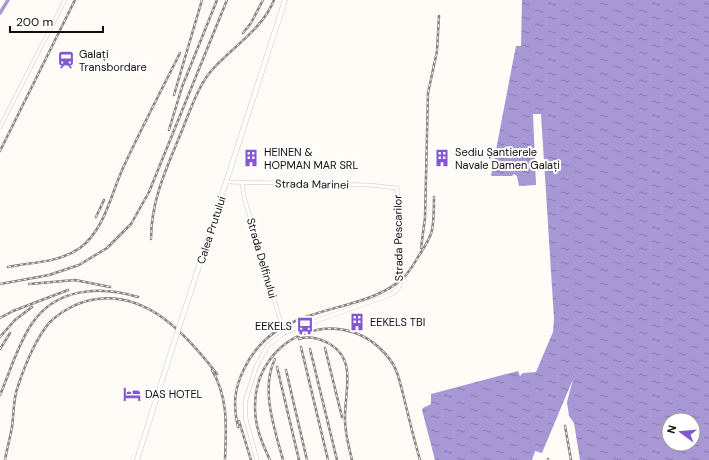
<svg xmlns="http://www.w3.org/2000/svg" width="709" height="460" viewBox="0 0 709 460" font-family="'DM Sans',sans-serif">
  <defs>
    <pattern id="water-ripples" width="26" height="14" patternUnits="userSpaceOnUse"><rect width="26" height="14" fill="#a897d5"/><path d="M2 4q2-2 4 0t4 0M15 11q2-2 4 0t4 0" fill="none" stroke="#877aab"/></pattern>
  </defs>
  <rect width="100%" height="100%" fill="#fffbf7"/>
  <!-- water -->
  <path fill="url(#water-ripples)" fill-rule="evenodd" d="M522 0H709V460H580L574 423 569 416 567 402 573 379 542 453 535 451 532 460H435L422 410 423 408 431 404V394L518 371 520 376 523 373 536 372 553 332 554 319 541 114H533L536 185 519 186 517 176 514 174 512 176H491L513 61 516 46H521ZM669 420H693V444H669Z"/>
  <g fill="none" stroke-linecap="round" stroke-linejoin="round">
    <!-- canal -->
    <path stroke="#a897d5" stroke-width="3.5" d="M0 13 8 0"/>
    <!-- minor casing -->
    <g stroke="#ccc7c3" stroke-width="4">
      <g id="minor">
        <path d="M0 127 65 0"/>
        <path d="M226 182 369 185 397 188"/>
        <path d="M242 183 244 197 284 333"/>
      </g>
    </g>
    <!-- tertiary casing -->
    <g stroke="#ccc7c3" stroke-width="4.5">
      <path id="tertiary" d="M257 460 246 420 245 402 256 367 268 345 284 333 296 328 392 294C402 288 401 278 401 267L397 188"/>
    </g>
    <!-- trunk casing -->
    <g stroke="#ccc7c3" stroke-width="5.5">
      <g id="trunk">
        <path d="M187 303 285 0"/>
        <path d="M137 460 172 349"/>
      </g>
    </g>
    <!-- minor -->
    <use href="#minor" stroke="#fff" stroke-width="3"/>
    <!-- tertiary -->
    <use href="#tertiary" stroke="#fff" stroke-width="3.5"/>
    <!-- trunk -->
    <use href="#trunk" stroke="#fff" stroke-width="4.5"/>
    <!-- rail casing -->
    <g stroke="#858280" stroke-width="2.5">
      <g id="rail">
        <path d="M243 33 251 23 263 0"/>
        <path d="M174 95 202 0"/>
        <path d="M169 130 182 87 217 0"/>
        <path d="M0 151 75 0"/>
        <path d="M96 217 104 200"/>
        <path d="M151 239C151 199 168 165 183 128 191 108 198 87 211 71 232 47 262 30 274 0"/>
        <path d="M421 248 425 218 428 93 437 51 439 16"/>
        <path d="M8 267C33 262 58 263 80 248 105 229 111 194 123 168 141 129 161 91 180 53"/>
        <path d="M0 284 49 275 79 265 107 248 131 224 149 192 227 0"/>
        <path d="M29 284 75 280 110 287"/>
        <path d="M0 318 13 311 68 290"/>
        <path d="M0 337 15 320 32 307"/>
        <path d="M299 339C308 336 317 338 326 342 359 358 344 391 345 420 345 434 349 447 352 460"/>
        <path d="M301 347 328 460"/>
        <path d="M325 348 342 417"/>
        <path d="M0 349 10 333"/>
        <path d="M310 349 337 460"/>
        <path d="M275 359C260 389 275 430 283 460"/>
        <path d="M277 367 299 460"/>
        <path d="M212 370C229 399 226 428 225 460"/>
        <path d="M286 370 307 460"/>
        <path d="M0 395C10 372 17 346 31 325 55 288 99 285 138 297"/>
        <path d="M239 421 251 460"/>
        <path d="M565 426 571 460"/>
        <path d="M238 427C233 405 234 389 244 369 267 321 310 316 356 302 373 297 391 290 404 277 410 271 414 264 418 257 423 249 430 240 432 230 434 220 434 208 434 197"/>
        <path d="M5 460C7 449 10 438 12 427 14 413 13 399 18 386 25 365 35 340 49 323 60 312 76 303 91 300 146 289 187 335 217 374"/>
        <path d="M270 460C262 443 255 427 255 408 254 331 350 298 393 364 399 374 401 387 404 398 409 419 414 439 420 460"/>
        <path d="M548 460V459"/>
      </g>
    </g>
    <!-- rail -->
    <use href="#rail" stroke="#fff" stroke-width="1" stroke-dasharray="3" stroke-linecap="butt"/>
    <!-- trunk-bridge casing -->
    <g stroke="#ccc7c3" stroke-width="5.5" stroke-linecap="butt">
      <path id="trunk-bridge" d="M172 349 187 303"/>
    </g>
    <!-- trunk-bridge -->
    <use href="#trunk-bridge" stroke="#fff" stroke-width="4.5"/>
  </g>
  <!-- icons -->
  <defs>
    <g id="station-bare" transform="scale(1.38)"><path d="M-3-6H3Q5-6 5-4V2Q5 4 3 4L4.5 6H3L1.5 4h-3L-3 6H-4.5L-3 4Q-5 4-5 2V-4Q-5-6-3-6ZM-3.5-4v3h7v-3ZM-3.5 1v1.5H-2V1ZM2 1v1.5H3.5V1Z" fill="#8357d0" stroke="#fff" stroke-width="2.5" paint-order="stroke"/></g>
    <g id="building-bare" transform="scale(1.38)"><path d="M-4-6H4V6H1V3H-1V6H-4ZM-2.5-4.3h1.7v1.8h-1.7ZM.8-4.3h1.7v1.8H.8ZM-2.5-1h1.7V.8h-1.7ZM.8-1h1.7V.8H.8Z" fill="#8357d0" stroke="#fff" stroke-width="2.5" paint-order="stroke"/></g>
    <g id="bus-bare" transform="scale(1.38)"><path d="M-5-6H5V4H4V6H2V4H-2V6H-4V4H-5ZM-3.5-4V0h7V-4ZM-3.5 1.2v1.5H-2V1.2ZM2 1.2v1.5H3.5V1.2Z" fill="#8357d0" stroke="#fff" stroke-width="2.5" paint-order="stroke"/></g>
    <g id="hotel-bare" transform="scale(1.38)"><path d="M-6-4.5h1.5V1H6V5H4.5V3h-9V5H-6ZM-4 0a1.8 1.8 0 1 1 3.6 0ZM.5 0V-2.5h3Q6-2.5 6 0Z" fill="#8357d0" stroke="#fff" stroke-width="2.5" paint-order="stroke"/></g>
  </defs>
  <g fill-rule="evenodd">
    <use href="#station-bare" x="66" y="60"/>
    <use href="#building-bare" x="251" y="158"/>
    <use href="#building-bare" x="442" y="158"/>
    <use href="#building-bare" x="357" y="322"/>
    <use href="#bus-bare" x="305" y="326"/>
    <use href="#hotel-bare" x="132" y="394"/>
  </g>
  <g text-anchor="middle" stroke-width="4" stroke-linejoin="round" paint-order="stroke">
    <!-- poi labels -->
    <g font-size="11" fill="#100e0d" stroke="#fff" text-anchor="start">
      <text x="79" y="58">Galați<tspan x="79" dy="13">Transbordare</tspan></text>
      <text x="264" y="156">HEINEN &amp;<tspan x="264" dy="13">HOPMAN MAR SRL</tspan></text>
      <text x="455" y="156">Sediu Șantierele<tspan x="455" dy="13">Navale Damen Galați</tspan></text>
      <text x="370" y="326">EEKELS TBI</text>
      <text x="292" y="330" text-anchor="end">EEKELS</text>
      <text x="145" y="398">DAS HOTEL</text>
    </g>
    <!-- street labels -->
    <g font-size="11" fill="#100e0d" stroke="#fff">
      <text transform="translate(312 184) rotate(1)" y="4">Strada Marinei</text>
      <text transform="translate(211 230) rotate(-72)" y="4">Calea Prutului</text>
      <text transform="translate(398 238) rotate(-91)" y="4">Strada Pescarilor</text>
      <text transform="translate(262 258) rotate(74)" y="4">Strada Delfinului</text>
    </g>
  </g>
  <!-- north arrow -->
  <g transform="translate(681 432) rotate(286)"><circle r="19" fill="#ffffff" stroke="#9f9f9e"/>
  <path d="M0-3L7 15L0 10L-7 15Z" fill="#8357d0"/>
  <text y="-6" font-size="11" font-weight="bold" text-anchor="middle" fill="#100e0d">N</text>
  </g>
  <!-- scale -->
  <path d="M10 26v6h93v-6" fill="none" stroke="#100e0d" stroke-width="2"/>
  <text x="16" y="26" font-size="12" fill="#100e0d" stroke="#ffffff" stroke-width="3" paint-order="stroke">200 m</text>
</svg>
